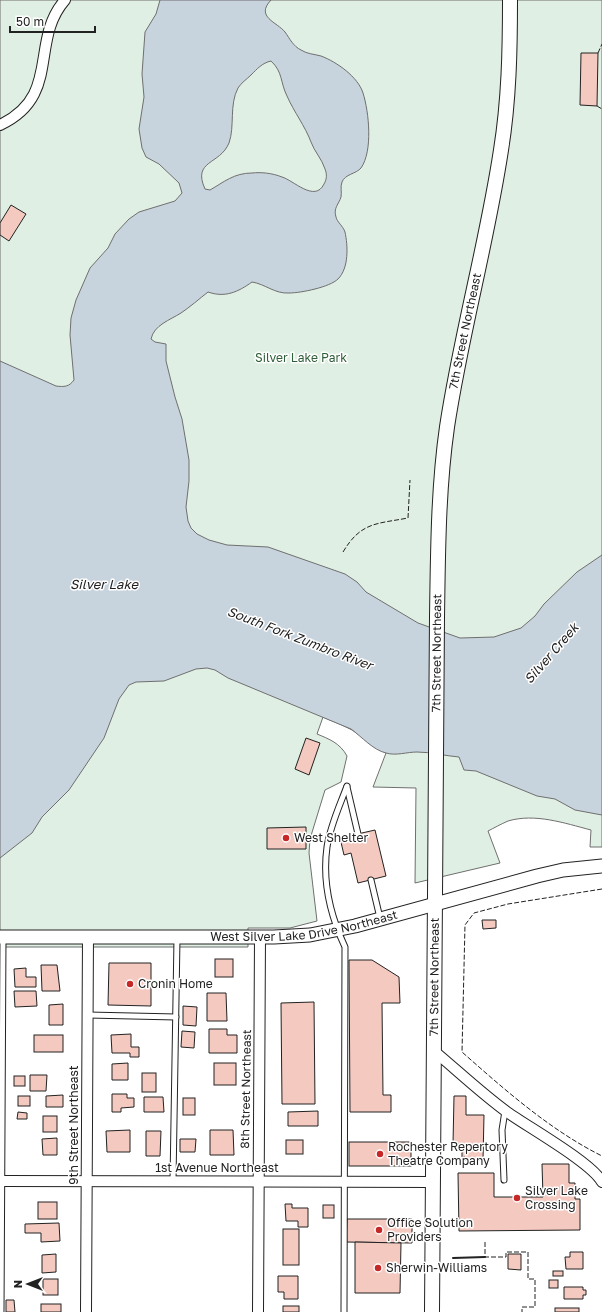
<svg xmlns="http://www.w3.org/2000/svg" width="602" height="1312" viewBox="0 0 602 1312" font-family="'Golos Text',sans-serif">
  <rect width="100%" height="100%" fill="#fff"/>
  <!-- green -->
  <path fill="#e0efe3" stroke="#6f6f6f" d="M0 0H602V847H590L591 830C564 823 535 813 508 821 501 824 494 828 488 831L500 863 415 883 416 788 373 787 386 753C373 747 364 737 352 730 343 725 332 721 323 717L317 734C329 739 340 743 347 756L341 782 325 790 310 839 309 853 317 921 290 928H248V947H0Z"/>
  <!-- water -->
  <path fill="#c7d3dd" stroke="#6f6f6f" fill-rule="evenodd" d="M160 0H271C255 17 277 22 285 32 290 39 293 46 301 50 307 54 314 54 321 56 337 62 358 77 363 93 369 112 373 151 361 168 356 174 345 174 342 182 340 187 342 192 341 197 339 204 333 208 336 217 337 222 343 226 345 232 348 246 349 268 338 279 330 287 301 293 289 293 275 294 265 284 252 282 238 292 225 298 208 292 199 299 190 307 181 313 170 320 154 325 151 339L155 342 166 344V361L175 397 182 419 189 460V481L186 507 188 521 191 528 197 534 209 540 227 545 268 547 345 574 357 582 366 592 418 623 460 638 494 637 521 628 535 616 544 604 577 572 602 555V815L575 810 555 799 537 796 476 771 464 770 459 757C446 756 431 752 417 752 407 752 396 756 386 753 373 750 362 737 351 729L228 678 215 670 207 668 196 669 164 681 136 682 129 685 119 699 104 738 69 790 42 817 32 833 0 858V361L56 386C64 387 69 387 74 380L70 335 71 318 76 300 90 268 108 248 115 234 129 219 139 212 175 201 182 193 179 183 159 164 146 157 142 148 139 129 144 97 142 74 145 32 156 14ZM271 61C283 72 280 82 287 96 294 112 305 126 311 142 314 151 322 159 325 169 327 174 327 179 324 184 315 203 293 180 282 177 272 173 261 172 252 173 234 173 224 182 210 190L205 189C192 160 220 165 229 143 235 126 229 105 238 88 241 83 247 79 251 75 257 69 262 63 271 61Z"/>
  <!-- building -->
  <g fill="#f3c9c0" stroke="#222">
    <path d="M581 53H598L597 106 580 105Z"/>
    <path d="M11 205 26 214 9 241 0 235V223Z"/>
    <path d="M306 738 320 743 309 775 295 769Z"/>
    <path d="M306 827V849H267V828Z"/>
    <path d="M375 830 386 876 358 883 351 853 344 855 340 838Z"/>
    <path d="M482 920H496V928L483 929Z"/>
    <rect x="215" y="959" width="18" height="18"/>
    <path d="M349 960H372L399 977 400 1003H382L383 1095H391V1112H350Z"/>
    <path d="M109 963H151V1006L108 1005Z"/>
    <path d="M41 965H57L60 991H42Z"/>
    <path d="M26 968V977H36V987H15L14 969Z"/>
    <path d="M14 991H36L37 1006 15 1007Z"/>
    <path d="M207 993H226L227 1021H207Z"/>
    <path d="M314 1002 315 1104H282L281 1003Z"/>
    <path d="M63 1004V1025H49V1005Z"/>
    <path d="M183 1006 197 1007 196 1026 183 1025Z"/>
    <path d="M209 1029H227V1035H237V1053H209Z"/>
    <path d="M182 1031 195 1032 194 1048 181 1047Z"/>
    <path d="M131 1034V1047H139V1057H130V1053H112L111 1035Z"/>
    <rect x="34" y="1035" width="29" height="17"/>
    <path d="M128 1063V1080H112V1064Z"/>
    <rect x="214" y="1063" width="22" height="22"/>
    <rect x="142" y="1073" width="14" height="19"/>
    <path d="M30 1075H47L46 1091H30Z"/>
    <rect x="14" y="1076" width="11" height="10"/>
    <path d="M112 1094H127V1098H134V1107L121 1108V1112H112Z"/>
    <path d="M63 1095V1107H46V1096Z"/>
    <rect x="18" y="1096" width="12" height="10"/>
    <path d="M454 1096H466V1115H484L483 1160H465V1157H462V1144H453Z"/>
    <path d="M144 1097H163L164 1112H144Z"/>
    <rect x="183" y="1098" width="12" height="17"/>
    <path d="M318 1111V1126H288V1112Z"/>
    <path d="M18 1112 27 1113V1119H17Z"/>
    <rect x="43" y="1116" width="14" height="16"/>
    <path d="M130 1130V1152H107L106 1131Z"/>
    <path d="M210 1130H233L234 1155H210Z"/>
    <path d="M146 1131H161L160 1156H146Z"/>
    <path d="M57 1138V1155H43L42 1139Z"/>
    <path d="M180 1139H196L195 1152H180Z"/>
    <rect x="286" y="1140" width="17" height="14"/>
    <rect x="349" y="1142" width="62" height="24"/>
    <path d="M542 1164H569V1183H575V1199H580V1230L459 1231 458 1173H494V1197H543Z"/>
    <rect x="38" y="1202" width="19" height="17"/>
    <path d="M285 1204H292V1208H308V1227H298V1221H286Z"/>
    <rect x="323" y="1205" width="11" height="13"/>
    <path d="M347 1219H412V1243L346 1242Z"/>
    <path d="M59 1223 60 1241 41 1242V1233H25V1224Z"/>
    <rect x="283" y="1229" width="16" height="36"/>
    <path d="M355 1242 401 1243 400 1293H355Z"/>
    <path d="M570 1252H583V1269H566L565 1257H570Z"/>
    <path d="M56 1254V1272L42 1273V1255Z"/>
    <path d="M508 1254H521V1270L508 1269Z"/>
    <rect x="553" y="1271" width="10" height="5"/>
    <path d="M278 1276H298V1299H284V1292H278Z"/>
    <rect x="43" y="1279" width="15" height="16"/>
    <rect x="549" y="1280" width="9" height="8"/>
    <path d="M564 1287H583V1290H586V1295H583V1299H564Z"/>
    <path d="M6 1300H14L15 1312H6Z"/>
    <rect x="41" y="1304" width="20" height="8"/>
    <rect x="283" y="1306" width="16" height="6"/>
    <rect x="555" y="1308" width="24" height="4"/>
  </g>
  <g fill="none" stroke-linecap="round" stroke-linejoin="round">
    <!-- service casing -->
    <g stroke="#222" stroke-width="7">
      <g id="service">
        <path d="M347 787 358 834"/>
        <path d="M371 880 380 918"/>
        <path d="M88 1015 176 1017"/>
        <path d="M504 1180 502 1130 505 1111"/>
        <path d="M173 1181 177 938"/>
        <path d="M1 1312 3 938"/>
        <path d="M344 1312 345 947C330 915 322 883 327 847 330 826 340 805 347 786"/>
      </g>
    </g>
    <!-- minor casing -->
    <g stroke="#222" stroke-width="12">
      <g id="minor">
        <path d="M0 125C62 96 29 41 65 0"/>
        <path d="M434 1051C458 1071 481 1093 507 1112 528 1127 592 1163 602 1182"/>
        <path d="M0 1181 433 1182"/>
        <path d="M86 1312 88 937"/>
        <path d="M258 1312 260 937"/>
      </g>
    </g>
    <!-- tertiary casing -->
    <g stroke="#222" stroke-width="15">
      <g id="tertiary">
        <path id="s1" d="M0 937H274L310 935 355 926 537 876 563 870 602 866"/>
      </g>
    </g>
    <!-- secondary casing -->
    <g stroke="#222" stroke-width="16">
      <g id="secondary">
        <path id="s2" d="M432 1312 437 617C438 554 438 490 447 427 461 334 487 243 501 150 509 100 510 50 510 0"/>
      </g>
    </g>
    <!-- service -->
    <use href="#service" stroke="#fff" stroke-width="5"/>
    <!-- minor -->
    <use href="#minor" stroke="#fff" stroke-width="10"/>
    <!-- tertiary -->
    <use href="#tertiary" stroke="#fff" stroke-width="13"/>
    <!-- secondary -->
    <use href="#secondary" stroke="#fff" stroke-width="14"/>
    <!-- fence -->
    <g stroke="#222" stroke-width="1" stroke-dasharray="5 2" stroke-linecap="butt">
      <path d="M598 53 602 44"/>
      <path d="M597 106 602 109"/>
      <path d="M343 552C361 522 376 524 408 518L410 480"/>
      <path d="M602 889 508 904 474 913 465 925 462 1052C505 1090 550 1130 602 1156"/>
      <path d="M485 1242V1257H506V1252H528V1279H535V1307H522V1312"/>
    </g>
    <!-- wall -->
    <path stroke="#222" stroke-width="2" d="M453 1258 485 1257"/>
  </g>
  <!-- markers -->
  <g fill="#c62828" stroke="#fff" stroke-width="1.5">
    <circle cx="286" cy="838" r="4"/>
    <circle cx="130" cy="984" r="4"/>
    <circle cx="380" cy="1154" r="4"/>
    <circle cx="517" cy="1198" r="4"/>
    <circle cx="379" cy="1230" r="4"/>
    <circle cx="378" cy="1268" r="4"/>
  </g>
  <g text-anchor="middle" stroke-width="3" stroke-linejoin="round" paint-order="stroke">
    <!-- street labels -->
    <g font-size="12" fill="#222" stroke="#fff">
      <text dy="4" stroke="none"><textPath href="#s2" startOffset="983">7th Street Northeast</textPath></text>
      <text dy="4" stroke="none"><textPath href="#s2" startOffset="659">7th Street Northeast</textPath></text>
      <text dy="4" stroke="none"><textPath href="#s1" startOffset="305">West Silver Lake Drive Northeast</textPath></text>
      <text dy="4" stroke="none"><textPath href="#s2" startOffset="335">7th Street Northeast</textPath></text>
      <text transform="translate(246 1089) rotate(-89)" y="4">8th Street Northeast</text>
      <text transform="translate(74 1125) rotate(-90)" y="4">9th Street Northeast</text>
      <text x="217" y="1172">1st Avenue Northeast</text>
    </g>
    <!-- park labels -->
    <g font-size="12" fill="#2f5e38" stroke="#fff">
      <text x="301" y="362">Silver Lake Park</text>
    </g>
    <!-- poi labels -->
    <g font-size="12" fill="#222" stroke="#fff" text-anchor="start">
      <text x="294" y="842">West Shelter</text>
      <text x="138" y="988">Cronin Home</text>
      <text x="388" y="1151">Rochester Repertory<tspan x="388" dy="14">Theatre Company</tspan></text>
      <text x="525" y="1195">Silver Lake<tspan x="525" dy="14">Crossing</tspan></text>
      <text x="387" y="1227">Office Solution<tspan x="387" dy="14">Providers</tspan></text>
      <text x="386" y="1272">Sherwin-Williams</text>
    </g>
    <!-- water labels -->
    <g font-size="13" font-style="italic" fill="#222" stroke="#fff">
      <text x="104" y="589">Silver Lake</text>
      <text transform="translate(300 638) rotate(21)" y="5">South Fork Zumbro River</text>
      <text transform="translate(551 653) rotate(-49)" y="5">Silver Creek</text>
    </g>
  </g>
  <!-- north arrow -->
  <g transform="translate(28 1284) rotate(270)" stroke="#ffffff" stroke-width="3" paint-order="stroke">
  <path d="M0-3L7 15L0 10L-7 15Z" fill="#222222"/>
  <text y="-6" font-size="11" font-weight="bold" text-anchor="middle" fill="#222222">N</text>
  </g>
  <!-- scale -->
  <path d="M10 26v6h85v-6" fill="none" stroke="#222222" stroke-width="2"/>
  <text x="16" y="26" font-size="12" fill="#222222" stroke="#ffffff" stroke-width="3" paint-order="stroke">50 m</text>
</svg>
